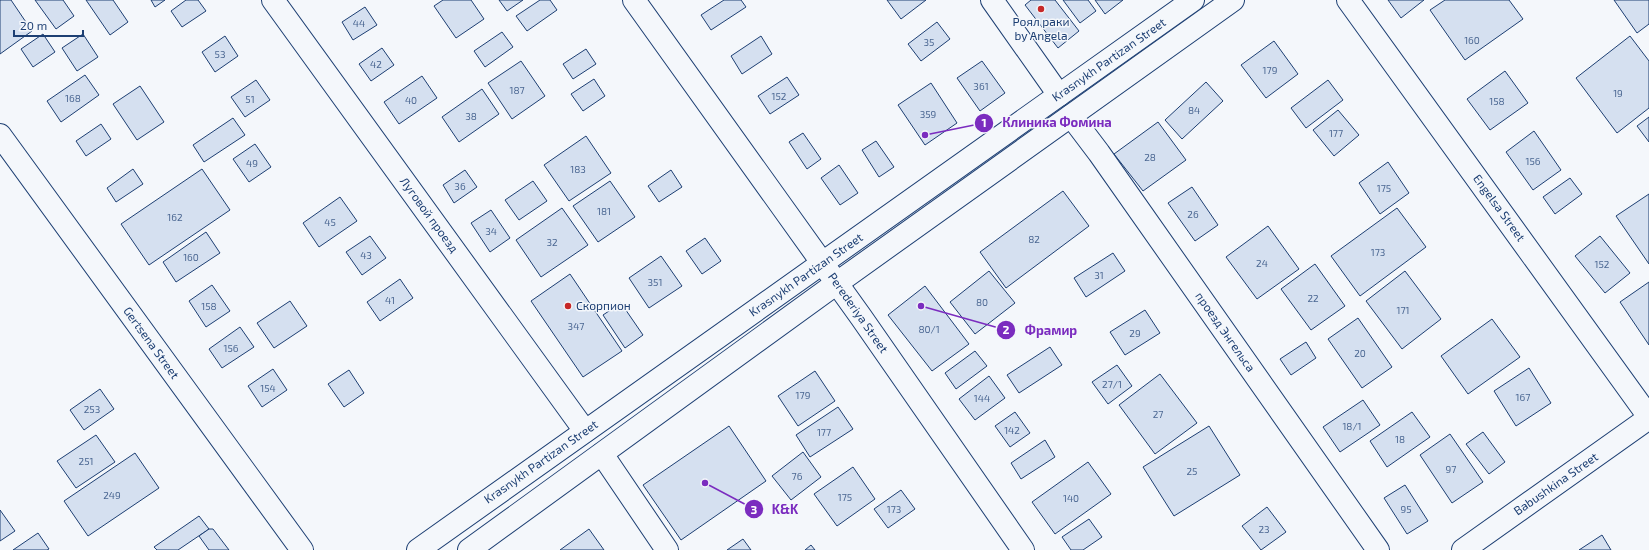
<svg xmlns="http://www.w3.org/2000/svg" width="1649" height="550" viewBox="0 0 1649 550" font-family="'Exo 2',sans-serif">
  <rect width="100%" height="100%" fill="#f4f7fb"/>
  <!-- building -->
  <g fill="#d5e0f0" stroke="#1d3f73">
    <path d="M0 0H11L32 31 0 54Z"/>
    <path d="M35 0H63L74 16 56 29Z"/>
    <path d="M86 0H113L128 22 110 35Z"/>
    <path d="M151 0H165L155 7Z"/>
    <path d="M186 0H198L206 11 182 27 171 11Z"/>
    <path d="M443 0H471L484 19 456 38 434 6Z"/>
    <path d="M499 0H523L507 11Z"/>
    <path d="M540 0H550L557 10 527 31 516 16Z"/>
    <path d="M724 0H741L746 7 711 30 701 15Z"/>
    <path d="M887 0H926L901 19Z"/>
    <path d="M1031 0H1055L1079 31 1058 48 1025 5Z"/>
    <path d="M1063 0H1088L1096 11 1080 23Z"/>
    <path d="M1095 0H1123L1105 14Z"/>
    <path d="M1388 0H1424L1401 18Z"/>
    <path d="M1445 0H1509L1523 19 1465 60 1430 10Z"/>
    <path d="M1614 0H1649V24L1637 33Z"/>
    <path d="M365 7 377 25 353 40 342 22Z"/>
    <path d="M937 22 950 39 921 61 908 44Z"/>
    <path d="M502 32 513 47 485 67 474 51Z"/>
    <path d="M43 34 55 52 33 67 21 49Z"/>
    <path d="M83 34 98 57 77 71 62 48Z"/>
    <path d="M225 36 238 56 215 72 202 52Z"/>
    <path d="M761 36 772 54 742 74 731 56Z"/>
    <path d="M1630 36 1649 61V108L1617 133 1576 78Z"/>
    <path d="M1274 41 1298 74 1266 98 1241 65Z"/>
    <path d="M382 48 394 65 371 81 359 64Z"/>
    <path d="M586 49 596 64 573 79 563 64Z"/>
    <path d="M521 61 545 96 512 119 488 83Z"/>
    <path d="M982 61 1005 93 980 111 957 78Z"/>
    <path d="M1505 71 1528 103 1490 130 1467 99Z"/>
    <path d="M85 75 99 95 61 122 47 101Z"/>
    <path d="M422 76 437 98 399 124 384 102Z"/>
    <path d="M787 77 799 95 770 114 758 96Z"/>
    <path d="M594 79 605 96 583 111 571 94Z"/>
    <path d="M256 80 270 100 245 117 231 97Z"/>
    <path d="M1328 80 1343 100 1306 128 1291 108Z"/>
    <path d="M1206 82 1223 101 1182 139 1165 120Z"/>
    <path d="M931 83 957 123 925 145 898 105Z"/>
    <path d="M140 86 164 122 137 140 113 104Z"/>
    <path d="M482 89 499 114 459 142 442 117Z"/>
    <path d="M1338 110 1359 135 1334 156 1313 130Z"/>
    <path d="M1649 117V142L1637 126Z"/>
    <path d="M233 118 245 135 204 162 193 145Z"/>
    <path d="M1158 122 1186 160 1143 191 1114 154Z"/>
    <path d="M101 124 111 139 86 156 76 141Z"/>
    <path d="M1534 131 1561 170 1533 190 1506 152Z"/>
    <path d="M803 133 821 159 807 169 789 142Z"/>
    <path d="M586 136 611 173 569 201 544 165Z"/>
    <path d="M876 141 894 167 879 177 862 150Z"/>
    <path d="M255 144 271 167 249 182 233 159Z"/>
    <path d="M1388 162 1409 193 1380 214 1359 183Z"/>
    <path d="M839 165 858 193 840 205 821 178Z"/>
    <path d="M133 169 143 184 116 202 107 188Z"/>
    <path d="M202 169 230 210 149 265 121 224Z"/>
    <path d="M465 170 477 187 454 203 443 185Z"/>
    <path d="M671 170 682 187 659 202 648 186Z"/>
    <path d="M1570 178 1582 194 1555 214 1543 197Z"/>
    <path d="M533 181 547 201 519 220 505 200Z"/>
    <path d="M610 181 635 217 598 242 573 206Z"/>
    <path d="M1192 187 1218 225 1195 241 1168 203Z"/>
    <path d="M1063 191 1089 226 1006 288 980 252Z"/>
    <path d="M1649 194V264L1616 216Z"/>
    <path d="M340 197 357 221 319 247 303 223Z"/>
    <path d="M562 208 588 245 541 277 516 240Z"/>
    <path d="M1397 208 1426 247 1360 296 1331 256Z"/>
    <path d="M491 210 510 238 490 252 471 223Z"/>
    <path d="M1268 226 1299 269 1257 299 1226 257Z"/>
    <path d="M206 232 220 253 176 282 163 262Z"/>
    <path d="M370 236 386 258 362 275 346 252Z"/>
    <path d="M1600 236 1630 273 1605 293 1575 256Z"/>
    <path d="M705 238 721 261 702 274 686 251Z"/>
    <path d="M1113 253 1125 271 1086 297 1074 278Z"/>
    <path d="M661 256 682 286 649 308 629 278Z"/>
    <path d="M1315 264 1345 306 1311 330 1281 289Z"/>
    <path d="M989 271 1015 303 975 334 950 302Z"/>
    <path d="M1405 271 1441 319 1402 349 1366 301Z"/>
    <path d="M570 274 622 351 583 377 531 301Z"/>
    <path d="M400 279 413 298 380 321 367 302Z"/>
    <path d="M1649 282V345L1620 302Z"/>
    <path d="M212 285 230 311 206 327 189 301Z"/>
    <path d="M925 286 969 344 932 371 888 315Z"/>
    <path d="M290 301 307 326 274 348 257 323Z"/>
    <path d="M621 303 643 335 625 348 603 315Z"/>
    <path d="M1145 310 1160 333 1125 355 1110 332Z"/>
    <path d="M1358 318 1392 367 1362 388 1328 339Z"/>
    <path d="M1492 319 1520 357 1468 394 1441 356Z"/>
    <path d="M240 327 254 347 222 368 209 349Z"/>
    <path d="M1306 342 1316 358 1291 375 1280 359Z"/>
    <path d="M1050 347 1062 365 1019 393 1007 375Z"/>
    <path d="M975 351 987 366 956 389 945 373Z"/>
    <path d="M1117 365 1132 386 1108 404 1092 382Z"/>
    <path d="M1529 368 1551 403 1516 426 1494 391Z"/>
    <path d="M273 369 287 390 262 407 248 386Z"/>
    <path d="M349 370 364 393 344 407 328 384Z"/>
    <path d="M815 371 835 401 798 426 778 396Z"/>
    <path d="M1160 374 1197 423 1155 454 1119 405Z"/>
    <path d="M989 376 1005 398 975 420 959 399Z"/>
    <path d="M100 389 114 409 84 430 70 410Z"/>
    <path d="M1363 400 1380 425 1340 452 1323 427Z"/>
    <path d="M838 407 853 429 810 457 796 435Z"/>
    <path d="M1015 412 1030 433 1010 447 995 426Z"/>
    <path d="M1412 412 1430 437 1387 467 1370 441Z"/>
    <path d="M729 426 766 481 681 540 643 485Z"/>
    <path d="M1209 426 1240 475 1174 516 1143 467Z"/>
    <path d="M1483 432 1505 462 1489 474 1466 444Z"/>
    <path d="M1450 434 1483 482 1452 503 1420 455Z"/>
    <path d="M96 435 115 462 76 488 57 461Z"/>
    <path d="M1045 440 1055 457 1021 479 1011 463Z"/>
    <path d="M803 452 821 477 791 500 772 476Z"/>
    <path d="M135 453 159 488 88 536 64 501Z"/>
    <path d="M1088 462 1111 494 1055 534 1032 502Z"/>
    <path d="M853 467 875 499 837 526 814 494Z"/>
    <path d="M1405 485 1428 521 1407 534 1384 498Z"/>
    <path d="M901 490 915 509 888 528 874 509Z"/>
    <path d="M1267 507 1286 532 1261 550 1242 526Z"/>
    <path d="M0 510 15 531 0 541Z"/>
    <path d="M199 516 209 529 178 550H157L154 547Z"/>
    <path d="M1089 519 1102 537 1083 550H1071L1062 537Z"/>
    <path d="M209 529H213L229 550H209L199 536Z"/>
    <path d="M589 529 604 550H560Z"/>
    <path d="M38 533 49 549 47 550H13Z"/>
    <path d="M1602 535 1611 550H1579Z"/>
    <path d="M743 539 751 550H727Z"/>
    <path d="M811 545 815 550H805Z"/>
  </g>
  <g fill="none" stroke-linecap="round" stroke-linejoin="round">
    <!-- minor casing -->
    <g stroke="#1d3f73" stroke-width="24">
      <g id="minor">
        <path d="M273 0 585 431"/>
        <path d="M634 0 861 317 1023 550"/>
        <path d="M992 0 1059 95"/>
        <path d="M1348 0 1649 417"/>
        <path d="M1071 116 1099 153 1378 550"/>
        <path d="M602 454 667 550"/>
        <path d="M1463 550 1649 418"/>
      </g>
    </g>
    <!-- major casing -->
    <g stroke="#1d3f73" stroke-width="24">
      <path id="major" d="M0 135 302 550"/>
    </g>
    <!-- highway casing -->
    <g stroke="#1d3f73" stroke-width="24">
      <g id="highway">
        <path d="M418 550 1193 0"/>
        <path d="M469 550 837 283 1233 0"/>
      </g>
    </g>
    <!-- minor -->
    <use href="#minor" stroke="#f4f7fb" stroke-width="22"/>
    <!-- major -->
    <use href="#major" stroke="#f4f7fb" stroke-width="22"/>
    <!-- highway -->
    <use href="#highway" stroke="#f4f7fb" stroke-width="22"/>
  </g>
  <!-- markers -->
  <g fill="#c62828" stroke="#f4f7fb" stroke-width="1.5">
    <circle cx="1041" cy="9" r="4"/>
    <circle cx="568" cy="306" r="4"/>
  </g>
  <g text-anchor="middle" stroke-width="3" stroke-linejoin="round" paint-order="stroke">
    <!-- number labels -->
    <g font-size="10" fill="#4b6792">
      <text x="359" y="27">44</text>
      <text x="1472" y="44">160</text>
      <text x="929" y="46">35</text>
      <text x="220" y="58">53</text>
      <text x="376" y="68">42</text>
      <text x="1270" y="74">179</text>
      <text x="981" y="90">361</text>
      <text x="517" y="94">187</text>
      <text x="1618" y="97">19</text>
      <text x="779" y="100">152</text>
      <text x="73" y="102">168</text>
      <text x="250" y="103">51</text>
      <text x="411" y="104">40</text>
      <text x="1497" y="105">158</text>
      <text x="1194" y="114">84</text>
      <text x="928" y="118">359</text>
      <text x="471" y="120">38</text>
      <text x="1336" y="137">177</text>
      <text x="1150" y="161">28</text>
      <text x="1533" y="165">156</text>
      <text x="252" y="167">49</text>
      <text x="578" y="173">183</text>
      <text x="460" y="190">36</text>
      <text x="1384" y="192">175</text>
      <text x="604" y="215">181</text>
      <text x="1193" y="218">26</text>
      <text x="175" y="221">162</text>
      <text x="330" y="226">45</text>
      <text x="491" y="235">34</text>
      <text x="1034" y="243">82</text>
      <text x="552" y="246">32</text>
      <text x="1378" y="256">173</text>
      <text x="366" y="259">43</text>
      <text x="191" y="261">160</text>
      <text x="1262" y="267">24</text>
      <text x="1602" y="268">152</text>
      <text x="1099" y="279">31</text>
      <text x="655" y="286">351</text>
      <text x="1313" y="302">22</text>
      <text x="390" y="304">41</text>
      <text x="982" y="306">80</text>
      <text x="209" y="310">158</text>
      <text x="1403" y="314">171</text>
      <text x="576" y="330">347</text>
      <text x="929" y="333">80/1</text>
      <text x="1135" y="337">29</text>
      <text x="231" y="352">156</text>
      <text x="1360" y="357">20</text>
      <text x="1112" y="388">27/1</text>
      <text x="268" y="392">154</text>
      <text x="803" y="399">179</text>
      <text x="1523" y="401">167</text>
      <text x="982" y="402">144</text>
      <text x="92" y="413">253</text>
      <text x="1158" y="418">27</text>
      <text x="1352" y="430">18/1</text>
      <text x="1012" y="434">142</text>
      <text x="824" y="436">177</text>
      <text x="1400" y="443">18</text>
      <text x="86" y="465">251</text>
      <text x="1451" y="473">97</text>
      <text x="1192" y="475">25</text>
      <text x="797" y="480">76</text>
      <text x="112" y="499">249</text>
      <text x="845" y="501">175</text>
      <text x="1071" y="502">140</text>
      <text x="894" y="513">173</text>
      <text x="1406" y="513">95</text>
      <text x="1264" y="533">23</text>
    </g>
    <!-- poi labels -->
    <g font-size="12" fill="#1d3f73" stroke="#f4f7fb">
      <text x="1041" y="26">Роял раки<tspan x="1041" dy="14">by Angela</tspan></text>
      <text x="576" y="310" text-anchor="start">Скорпион</text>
    </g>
    <!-- street labels -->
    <g font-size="12" fill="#1d3f73" stroke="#f4f7fb">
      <text transform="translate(1109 60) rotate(-35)" y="4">Krasnykh Partizan Street</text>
      <text transform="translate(1499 208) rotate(54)" y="4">Engelsa Street</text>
      <text transform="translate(429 215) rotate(54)" y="4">Луговой проезд</text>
      <text transform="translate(806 275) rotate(-35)" y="4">Krasnykh Partizan Street</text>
      <text transform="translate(858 313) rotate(55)" y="4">Perederiya Street</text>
      <text transform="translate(1225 332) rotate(55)" y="4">проезд Энгельса</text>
      <text transform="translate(151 343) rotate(54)" y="4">Gertsena Street</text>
      <text transform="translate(541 462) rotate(-35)" y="4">Krasnykh Partizan Street</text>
      <text transform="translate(1556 484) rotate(-35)" y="4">Babushkina Street</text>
    </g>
  </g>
  <!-- callouts -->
  <path fill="none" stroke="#7b2cbf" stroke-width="1.5" d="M925 135L984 123M921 306L1006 330M705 483L754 509"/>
  <g fill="#7b2cbf" stroke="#f4f7fb" stroke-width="1.5">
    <circle cx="925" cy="135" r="4"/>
    <circle cx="921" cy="306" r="4"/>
    <circle cx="705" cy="483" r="4"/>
    <circle cx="984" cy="123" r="10"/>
    <circle cx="1006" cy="330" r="10"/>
    <circle cx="754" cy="509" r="10"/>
  </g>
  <g font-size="12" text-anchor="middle" font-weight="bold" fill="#fff">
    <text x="984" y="127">1</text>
    <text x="1006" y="334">2</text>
    <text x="754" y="514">3</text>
  </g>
  <g font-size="13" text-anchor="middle" font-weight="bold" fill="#7b2cbf" stroke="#f4f7fb" stroke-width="3" stroke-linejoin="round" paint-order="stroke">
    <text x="1057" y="127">Клиника Фомина</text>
    <text x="1051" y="335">Фрамир</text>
    <text x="785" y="514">K&amp;K</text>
  </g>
  <!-- scale -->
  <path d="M14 30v6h69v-6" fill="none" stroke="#1d3f73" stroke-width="2"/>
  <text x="20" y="30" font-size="12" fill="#1d3f73" stroke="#f4f7fb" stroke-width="3" paint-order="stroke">20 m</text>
</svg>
